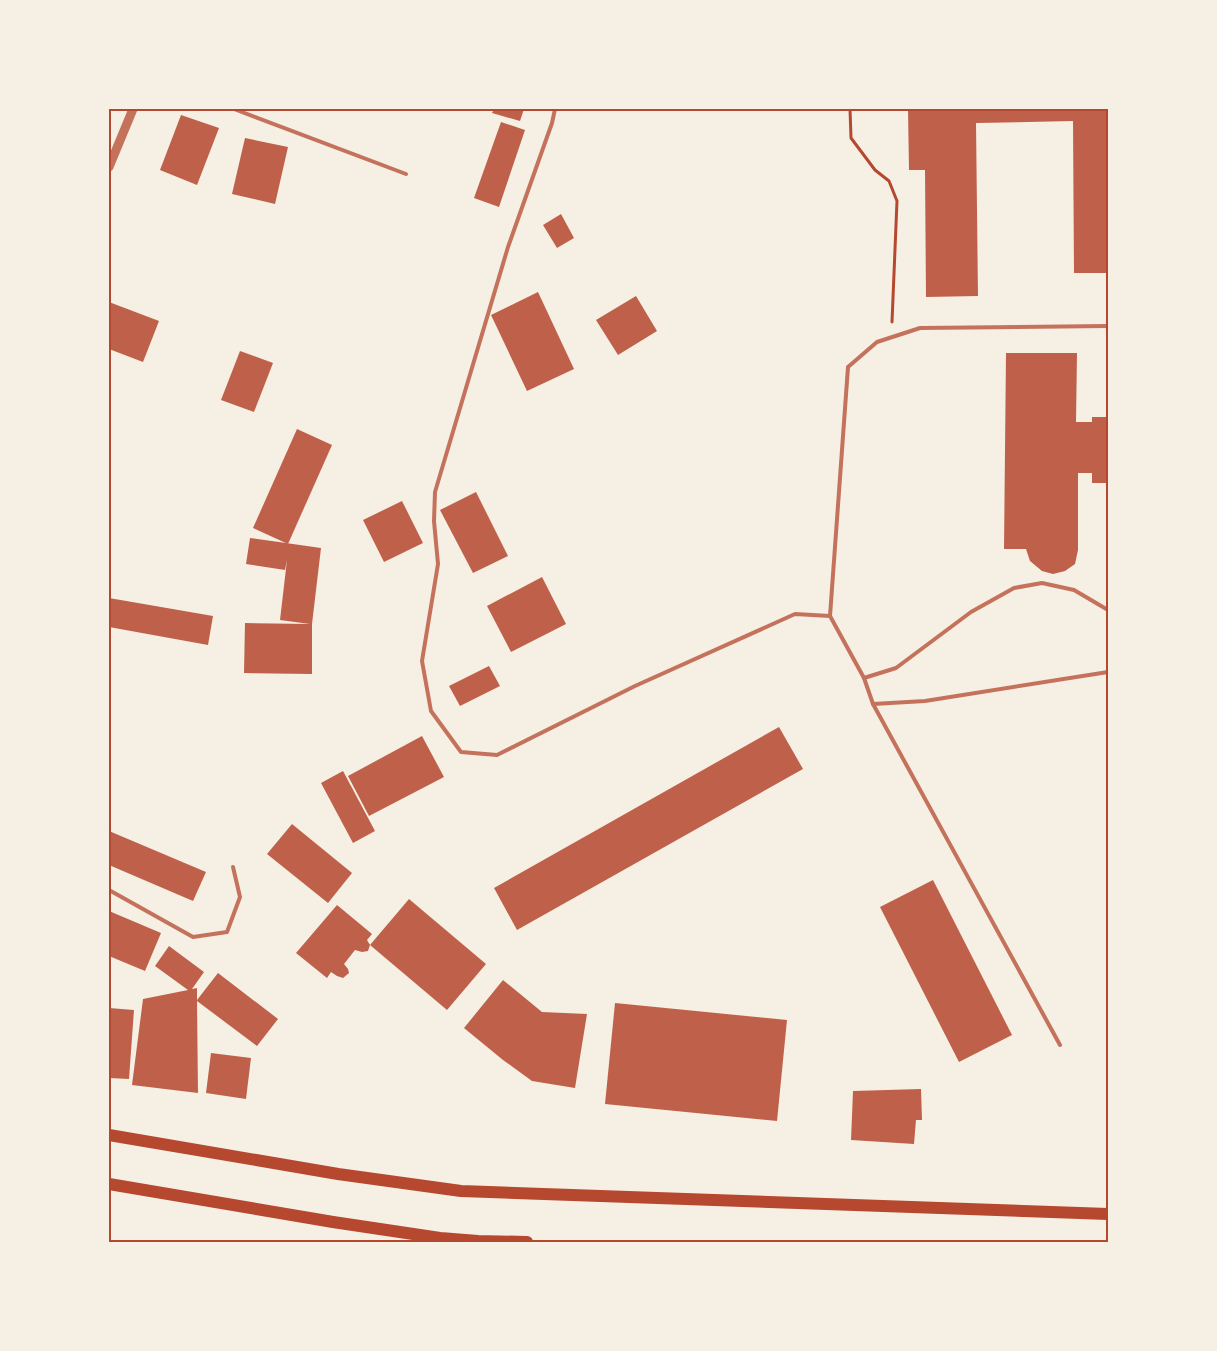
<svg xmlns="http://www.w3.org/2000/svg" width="1217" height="1351" viewBox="0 0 1217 1351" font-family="Arial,sans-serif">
  <rect width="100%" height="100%" fill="#f6efe4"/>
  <!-- building -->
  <g fill="#bf614a">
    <path d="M494 109H524L520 121 492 113Z"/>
    <path d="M908 109H1108V273H1074L1073 121 976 123 978 296 926 297 925 170H909Z"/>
    <path d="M181 115 219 128 197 185 160 170Z"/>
    <path d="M501 122 525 130 499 207 474 198Z"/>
    <path d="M245 138 288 147 275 204 232 194Z"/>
    <path d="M561 214 574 238 557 248 543 225Z"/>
    <path d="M538 292 574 369 527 391 491 315Z"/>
    <path d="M636 296 657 331 618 355 596 320Z"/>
    <path d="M109 302 159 321 143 362 109 349Z"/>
    <path d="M240 351 273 363 254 412 221 400Z"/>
    <path d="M1006 353H1077L1076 422H1092V417H1108V483H1092V473H1078V550L1075 564 1065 571 1053 574 1042 571 1030 561 1026 549H1004Z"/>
    <path d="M297 429 332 445 288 544 253 528Z"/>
    <path d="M476 492 508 556 473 573 440 510Z"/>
    <path d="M402 501 423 543 384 562 363 520Z"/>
    <path d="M250 538 321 548 312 624V674L244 673 245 623 310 624 280 620 287 560 285 570 246 564Z"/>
    <path d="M542 577 566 624 511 652 487 606Z"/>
    <path d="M109 598 213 616 208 645 109 627Z"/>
    <path d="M489 666 500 686 460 706 449 686Z"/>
    <path d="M779 727 803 769 517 930 494 888Z"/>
    <path d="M422 736 444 777 369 816 348 776Z"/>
    <path d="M343 771 375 831 353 843 321 783Z"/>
    <path d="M292 824 352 873 328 903 267 854Z"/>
    <path d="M109 831 206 872 193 901 109 865Z"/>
    <path d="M933 880 1012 1035 959 1062 880 907Z"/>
    <path d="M409 899 486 964 447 1010 370 945Z"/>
    <path d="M337 905 372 934 367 940 370 945 368 951 362 952 355 950 344 964 348 969 349 973 343 978 337 976 331 972 327 978 296 953Z"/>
    <path d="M109 911 161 933 145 971 109 956Z"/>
    <path d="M169 946 204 972 192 989 197 988V1000L218 973 278 1019 257 1046 197 1001 198 1093 132 1085 143 999 188 990 155 966Z"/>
    <path d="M503 980 542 1012 587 1014 575 1088 532 1081 503 1060 464 1028Z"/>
    <path d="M615 1003 787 1020 777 1121 605 1104Z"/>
    <path d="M109 1008 134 1010 129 1079 109 1078Z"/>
    <path d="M211 1053 251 1058 246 1099 206 1093Z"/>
    <path d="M921 1089 922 1120H916L914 1144 851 1140 853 1091Z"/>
  </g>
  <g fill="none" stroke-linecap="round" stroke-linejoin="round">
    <!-- path -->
    <path stroke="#b5482f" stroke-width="3" d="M850 109 851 138 875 170 889 181 897 201 892 322"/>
    <!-- service -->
    <g stroke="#c5725c" stroke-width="4">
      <path d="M234 109 406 174"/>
      <path d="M555 109 552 123 508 247 435 492 434 521 438 564 422 661 431 711 461 752 497 755 635 686 795 614 830 616 864 678 873 704 925 701 1108 672"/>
      <path d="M830 616 848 367 877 342 920 328 1108 326"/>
      <path d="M864 678 896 668 971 612 1014 588 1042 583 1074 590 1108 610"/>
      <path d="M873 704 1060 1045"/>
      <path d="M109 890 193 937 227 932 240 897 233 867"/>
    </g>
    <!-- tertiary -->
    <path stroke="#c5725c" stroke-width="9" d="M109 167 133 109"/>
    <!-- primary -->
    <g stroke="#b5482f" stroke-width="12">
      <path d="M109 1135 338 1174 461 1191 1108 1214"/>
      <path d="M109 1184 333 1222 440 1238 478 1241 527 1242"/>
    </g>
  </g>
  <!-- border -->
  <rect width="1217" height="1351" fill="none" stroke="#f6efe4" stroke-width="220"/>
  <rect x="110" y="110" width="997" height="1131" fill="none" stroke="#b5482f" stroke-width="2"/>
</svg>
